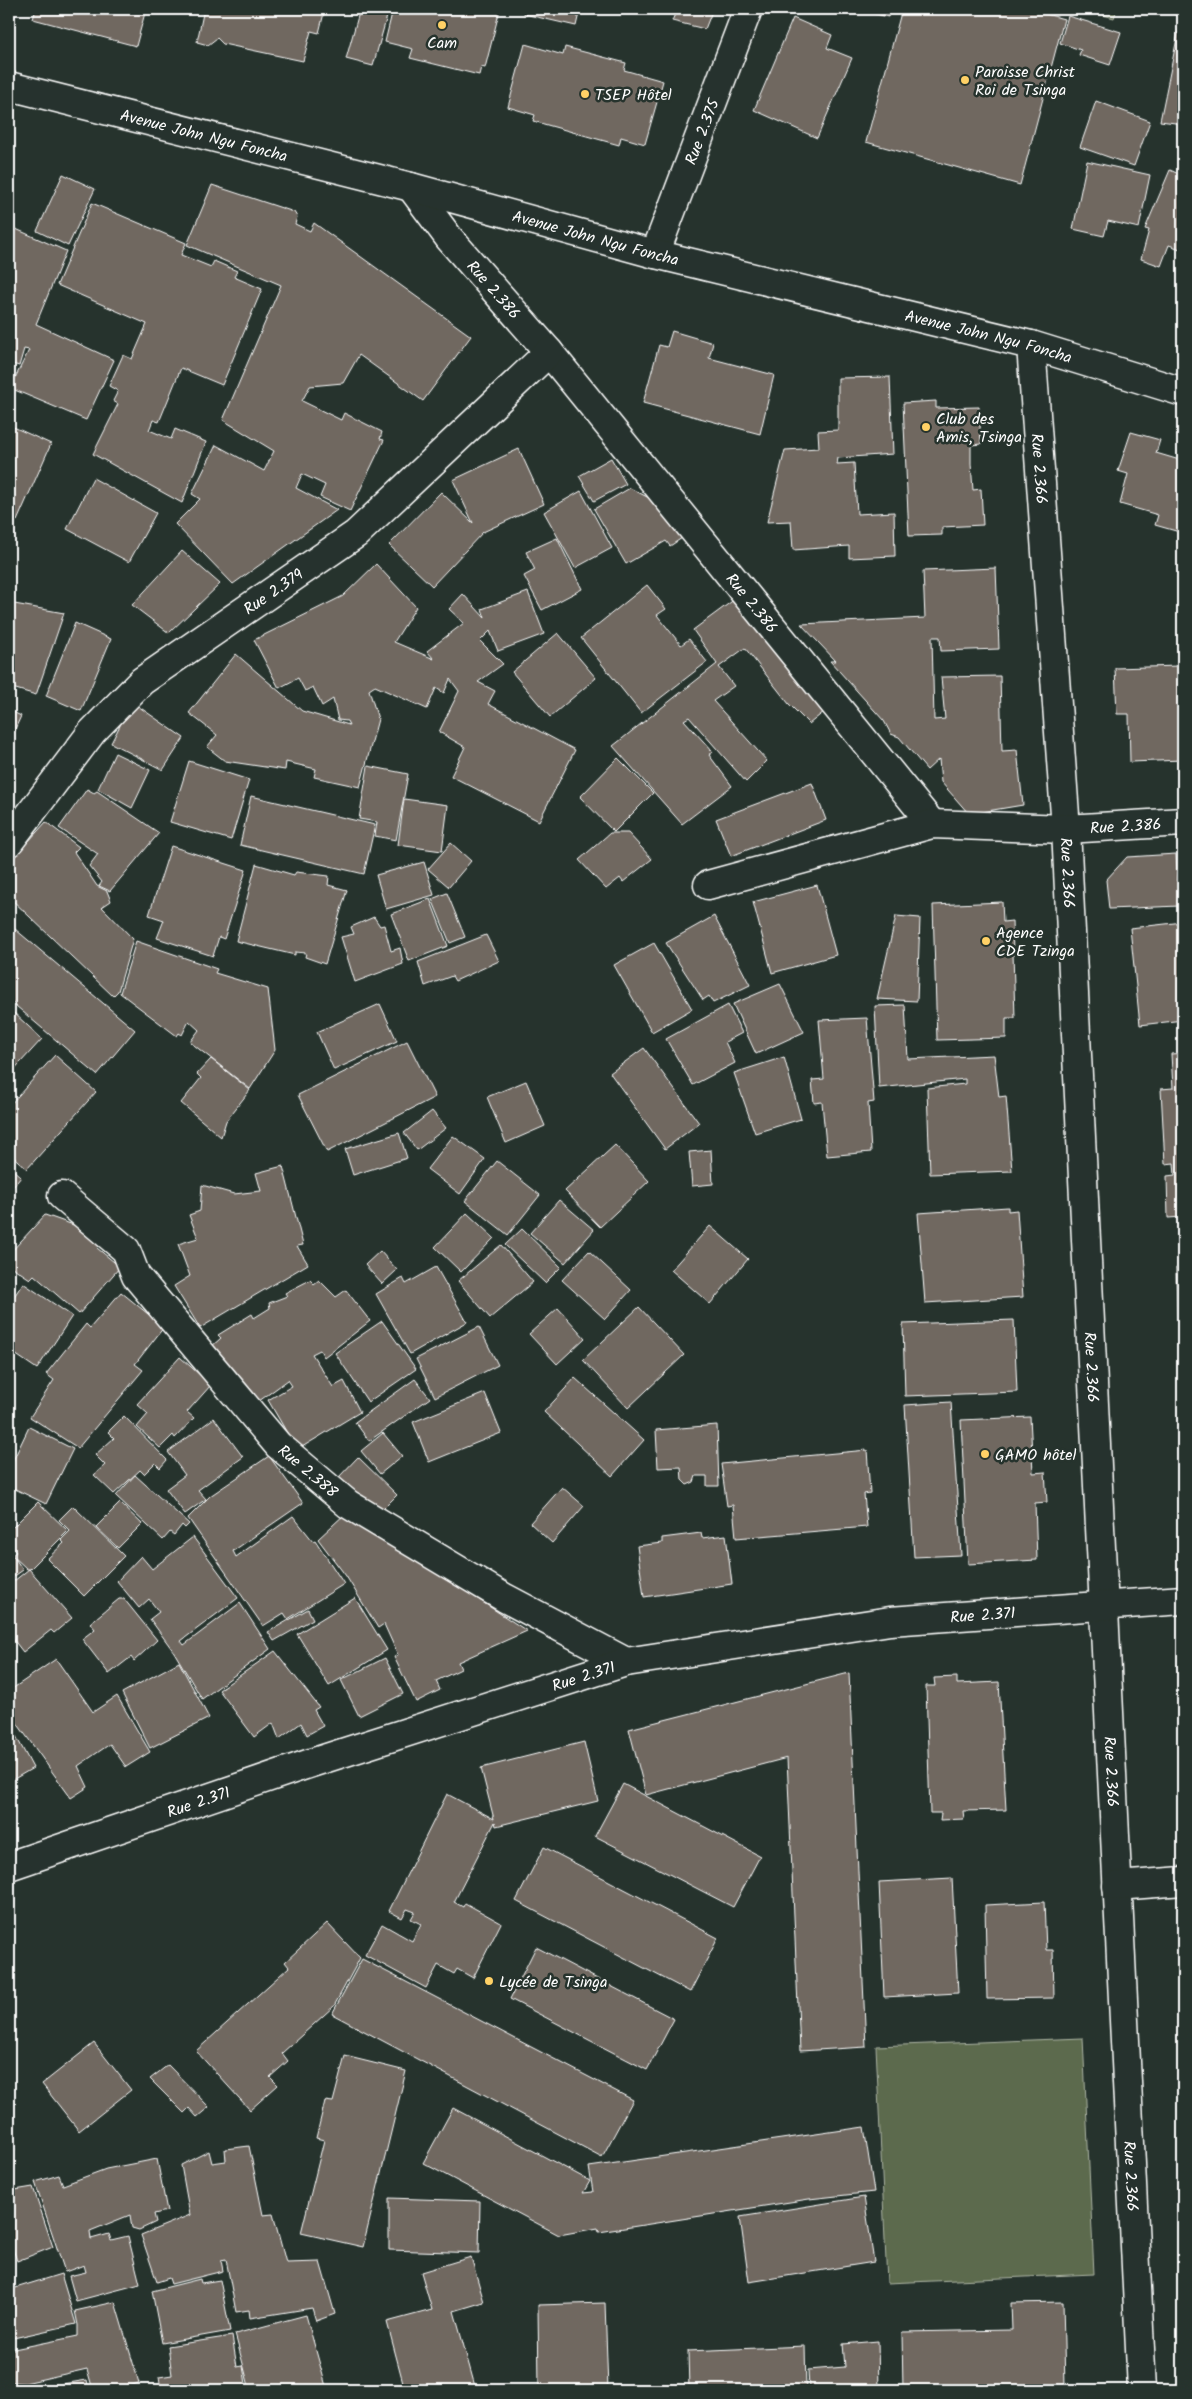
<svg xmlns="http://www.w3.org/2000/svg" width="1192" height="2399" viewBox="0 0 1192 2399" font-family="Kalam,sans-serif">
  <rect width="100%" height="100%" fill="#26332d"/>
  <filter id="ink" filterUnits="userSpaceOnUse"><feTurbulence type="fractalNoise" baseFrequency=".02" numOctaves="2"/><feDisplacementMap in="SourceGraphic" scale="10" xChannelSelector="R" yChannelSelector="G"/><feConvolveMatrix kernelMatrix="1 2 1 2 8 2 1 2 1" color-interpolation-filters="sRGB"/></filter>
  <g filter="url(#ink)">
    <!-- green -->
    <g fill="#5c6b4d" stroke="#aeb5a6">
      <path d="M1081 9H1117L1114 18Z"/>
      <path d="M1083 2038 1094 2274 887 2283 876 2046Z"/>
    </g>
    <!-- building -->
    <g fill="#706861" stroke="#fff">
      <path d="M36 9H146L136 46 33 19Z"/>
      <path d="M204 9H325L319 33 311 31 303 61 223 44 217 38 208 45 197 42Z"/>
      <path d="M360 9H389L373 66 346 59Z"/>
      <path d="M393 9H500L485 68 481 67 479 75 410 58 413 49 385 42Z"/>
      <path d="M525 9H580L576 26 524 14Z"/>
      <path d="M677 9H713L705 29 672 21Z"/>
      <path d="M856 9H890L888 17Z"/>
      <path d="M902 9H1028L1064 19 1020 185 866 142Z"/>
      <path d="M1183 9V124L1160 121Z"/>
      <path d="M1068 16 1121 32 1110 65 1079 55 1081 50 1060 43Z"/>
      <path d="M793 18 832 35 827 48 852 58 817 138 754 110Z"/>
      <path d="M525 44 563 55 565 47 626 63 624 70 663 81 645 144 621 137 619 145 533 121 535 115 508 107Z"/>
      <path d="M1096 101 1150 121 1134 166 1080 147Z"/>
      <path d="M1087 161 1150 175 1139 228 1108 221 1104 236 1073 229Z"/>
      <path d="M1170 170 1183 176V250L1169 245 1161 266 1141 259 1149 230 1145 229Z"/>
      <path d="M63 174 95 189 68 246 37 231Z"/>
      <path d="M212 185 294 212 297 217 295 224 310 231 314 223 471 336 423 401 359 355 343 383 310 386 302 401 341 420 344 413 382 432 380 439 384 440 350 511 320 497 325 485 302 474 296 488 337 510 233 584 175 524 200 499 192 494 216 445 264 471 274 451 223 420 281 285 187 245Z"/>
      <path d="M92 203 186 243 181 255 211 267 214 261 237 271 234 277 262 289 222 385 181 368 159 422 153 420 149 430 171 439 175 429 206 442 182 503 93 454 118 404 113 401 118 391 109 386 123 355 132 359 147 324 57 285Z"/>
      <path d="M9 226 66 251 36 324 114 360 86 420 10 388 29 350 24 349 19 366 9 363Z"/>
      <path d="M672 331 713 343 709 358 774 375 760 434 643 403 659 345 667 347Z"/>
      <path d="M890 377 893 454 838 458 837 464 854 463 857 514 894 512 895 556 849 558V546L793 550 791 521 767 522 785 450 819 448 818 431 838 430V378Z"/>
      <path d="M936 401V408L979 407 981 444 971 445V464L973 490 981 489 983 525 942 527V535L909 536 903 403Z"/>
      <path d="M9 425 51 444 17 521 9 517Z"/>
      <path d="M1131 432 1160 440 1156 453 1183 461V533L1155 525 1158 515 1120 504 1128 474 1118 471Z"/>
      <path d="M519 449 544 504 483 532 432 586 389 545 441 492 473 523 453 480Z"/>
      <path d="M611 458 626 484 594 501 579 476Z"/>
      <path d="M93 478 156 513 129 562 67 529Z"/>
      <path d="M630 488 651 499 682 538 670 546 666 541 626 564 594 509Z"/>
      <path d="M581 491 612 548 575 568 544 512Z"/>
      <path d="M557 538 582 589 542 610 524 576 535 570 526 552Z"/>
      <path d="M182 551 220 584 169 633 132 605Z"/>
      <path d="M376 564 416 607 394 642 434 659 427 651 464 623 449 609 463 594 485 618 482 609 528 592 544 634 498 651 490 631 480 641 503 664 478 682 495 691 488 704 575 750 539 821 451 776 465 747 439 732 459 691 450 679 444 693 436 688 427 709 375 686 369 690 378 719 360 787 314 777 316 769 286 762 285 770 225 761 207 747 217 735 189 713 236 654 302 711 349 725 347 721 338 720 333 699 322 706 313 687 305 691 298 678 279 688 254 640 343 596Z"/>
      <path d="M996 568 999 649 941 651 940 637H932L934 720 945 719 941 677 1000 676 1002 751 1017 750 1023 805 969 814 941 782 939 759 927 770 899 737 891 734 884 721 830 661H836L801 624 925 618 923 571Z"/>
      <path d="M647 585 666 609 657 615 681 645 689 639 707 662 641 713 581 638Z"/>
      <path d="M735 599 830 707 809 724 789 704 745 648 719 667 734 686 713 701 767 761 746 782 689 717 684 720 713 752 709 755 732 786 682 824 613 746 717 664 693 630Z"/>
      <path d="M9 603 64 613 36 695 9 687Z"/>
      <path d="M75 623 111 639 81 711 46 696Z"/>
      <path d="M558 633 596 678 550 717 512 672Z"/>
      <path d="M1179 666 1181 706H1183V760L1130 762 1129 714H1117L1115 668Z"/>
      <path d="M132 702 184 738 163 770 111 743Z"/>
      <path d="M9 710 21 716 9 742Z"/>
      <path d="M115 753 150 770 132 808 98 789Z"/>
      <path d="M618 758 653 793 614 832 580 797Z"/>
      <path d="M189 761 249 780 231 840 170 822Z"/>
      <path d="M368 766 408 774 396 840 375 836 377 822 359 819Z"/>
      <path d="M812 783 826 820 731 856 716 819Z"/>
      <path d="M87 789 94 793 97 791 159 833 110 891 99 886 102 882 89 866 98 854 59 828Z"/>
      <path d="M251 796 375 825 364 874 240 845Z"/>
      <path d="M404 799 448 805 442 851 398 845Z"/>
      <path d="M46 822 79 847 74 852 97 886 107 891 111 901 102 907 133 939 118 991 113 996 9 897V863Z"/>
      <path d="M610 833H628L652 859 623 882 620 878 606 889 579 860Z"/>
      <path d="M451 843 471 861 449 887 428 869Z"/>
      <path d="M171 846 246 870 224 939 219 937 213 956 157 938 164 920 149 915Z"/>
      <path d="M1176 854 1179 906 1109 909 1106 880 1127 857Z"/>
      <path d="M424 862 434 895 386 909 376 875Z"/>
      <path d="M256 864 294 875 296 872 329 876 328 885 347 890 325 964 305 957 306 953 295 952V955L236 941Z"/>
      <path d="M817 885 836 955 772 973 753 902Z"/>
      <path d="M447 893 465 937 450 943 432 899Z"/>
      <path d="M430 899 448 946 409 961 391 914Z"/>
      <path d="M1002 902 1003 922 1012 921 1015 1018H1006V1038L937 1040 933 905Z"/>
      <path d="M714 916 750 985 713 1003 709 996 703 1000 666 943Z"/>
      <path d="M896 916 920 918 917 1001 877 999Z"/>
      <path d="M374 917 380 926 384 925 391 951 400 948 403 964 355 982 341 937 354 934 351 927Z"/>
      <path d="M1183 922V1020L1140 1025 1130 928Z"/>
      <path d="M9 924 135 1030 97 1075 9 1000Z"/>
      <path d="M486 935 499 961 455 981 452 976 425 986 418 962Z"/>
      <path d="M136 941 217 969 215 973 268 989 275 1050 250 1089 190 1042 199 1030 189 1021 182 1035 179 1033 177 1036 120 993Z"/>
      <path d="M654 943 692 1009 652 1032 614 965Z"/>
      <path d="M780 984 804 1032 756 1054 733 1004Z"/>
      <path d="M380 1004 397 1041 334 1070 317 1032Z"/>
      <path d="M728 1005 742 1033 725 1042 735 1063 693 1085 666 1039Z"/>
      <path d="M905 1005 908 1059 994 1055 999 1097 1006 1096 1012 1171 930 1174 927 1088 965 1084V1079L879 1088 875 1006Z"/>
      <path d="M13 1012 42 1039 9 1075V1016Z"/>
      <path d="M867 1018 874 1102 868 1103 871 1152 827 1156 822 1102 814 1103 812 1080 824 1079 819 1020Z"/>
      <path d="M407 1041 435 1097 327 1152 298 1095Z"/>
      <path d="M644 1048 699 1123 665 1149 610 1073Z"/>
      <path d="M1183 1053V1217L1168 1218 1167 1176 1175 1175 1174 1163 1165 1164 1161 1089 1173 1088 1171 1054Z"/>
      <path d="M55 1055 96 1092 27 1169 9 1153V1106Z"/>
      <path d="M784 1057 801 1119 755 1133 734 1073Z"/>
      <path d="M211 1059 250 1090 226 1121 221 1137 181 1103 201 1078 197 1074Z"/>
      <path d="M526 1081 545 1126 506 1143 487 1097Z"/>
      <path d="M432 1111 446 1128 417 1150 404 1133Z"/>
      <path d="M399 1133 407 1158 353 1175 345 1149Z"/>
      <path d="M453 1136 485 1159 460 1194 427 1169Z"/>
      <path d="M615 1145 649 1181 600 1227 565 1191Z"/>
      <path d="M711 1150 713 1184 692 1186 689 1152Z"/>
      <path d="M497 1161 540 1195 508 1235 465 1201Z"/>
      <path d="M9 1166 21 1177 9 1192Z"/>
      <path d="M283 1166 303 1245 297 1246 308 1264 200 1328 174 1286 190 1276 178 1244 198 1238 189 1215 200 1211 202 1185 234 1194 261 1191 256 1173Z"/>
      <path d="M559 1200 594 1230 565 1263 530 1233Z"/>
      <path d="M1008 1207V1211L1017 1210 1023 1297 925 1303 918 1213Z"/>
      <path d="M467 1213 494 1238 461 1272 435 1247Z"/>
      <path d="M45 1215 85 1229 99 1246 97 1248 120 1267 79 1314 34 1275 30 1279 9 1265V1254Z"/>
      <path d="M710 1226 748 1259 710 1304 671 1270Z"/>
      <path d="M522 1229 561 1267 545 1283 505 1245Z"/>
      <path d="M1179 1244H1183V1358L1178 1359 1176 1268H1181Z"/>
      <path d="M501 1245 533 1282 490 1318 458 1281Z"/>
      <path d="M380 1251 397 1270 382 1284 365 1265Z"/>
      <path d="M589 1251 631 1290 605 1319 562 1280Z"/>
      <path d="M436 1267 467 1322 410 1354 376 1294 403 1278 406 1284Z"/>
      <path d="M310 1280 314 1284 319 1280 336 1297 346 1290 370 1321 324 1357 320 1350 312 1354 333 1387 344 1381 360 1412 297 1450 268 1400 292 1386 288 1380 255 1404 211 1347 221 1338 218 1335 252 1314 254 1318 270 1308 269 1303 287 1296 285 1293Z"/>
      <path d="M23 1283 72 1316 37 1369 9 1350V1304Z"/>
      <path d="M121 1292 164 1327 135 1364 143 1370 78 1448 30 1417 54 1380 46 1374 86 1324 90 1328Z"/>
      <path d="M639 1307 684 1355 628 1408 583 1360Z"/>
      <path d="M558 1308 585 1338 557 1364 529 1334Z"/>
      <path d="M1014 1320 1017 1392 905 1396 903 1324Z"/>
      <path d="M382 1321 416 1369 368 1402 335 1353Z"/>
      <path d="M479 1327 498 1365 435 1397 416 1359Z"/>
      <path d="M180 1357 211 1385 187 1412 194 1418 175 1438 173 1435 160 1448 137 1427 148 1414 137 1404Z"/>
      <path d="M575 1378 644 1440 612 1476 544 1412Z"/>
      <path d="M415 1379 430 1398 369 1441 355 1422Z"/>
      <path d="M485 1393 501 1433 429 1462 413 1422Z"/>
      <path d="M951 1402 961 1555 914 1557 905 1405Z"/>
      <path d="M124 1416 167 1460 160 1468 155 1463 144 1474 140 1470 114 1494 94 1475 105 1465 95 1455 114 1438 108 1432Z"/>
      <path d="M1030 1417 1033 1473 1045 1472 1047 1502 1035 1503 1037 1560 968 1564 961 1420Z"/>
      <path d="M214 1418 243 1457 198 1490 206 1499 185 1514 166 1489 185 1475 168 1452Z"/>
      <path d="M717 1425 719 1486H707V1476H696L694 1482 687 1485 682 1480 681 1467 658 1468 656 1430Z"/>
      <path d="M29 1427 73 1449 46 1504 9 1486V1469Z"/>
      <path d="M383 1433 402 1456 380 1474 361 1451Z"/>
      <path d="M867 1450 870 1493 864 1494 867 1527 736 1538 733 1505 727 1506 721 1464Z"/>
      <path d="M269 1456 303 1503 233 1551 236 1557 293 1516 313 1541 315 1540 344 1584 288 1619 284 1613 263 1626 188 1518 210 1496Z"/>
      <path d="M358 1457 397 1495 376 1516 338 1478Z"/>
      <path d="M135 1475 189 1524 185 1528 182 1525 174 1535 170 1532 163 1540 116 1496Z"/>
      <path d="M562 1487 584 1506 552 1543 530 1523Z"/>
      <path d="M38 1502 68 1531 30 1569H27L12 1555 16 1552 10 1546 12 1545 9 1541V1531Z"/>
      <path d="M120 1503 142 1524 118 1548 96 1527Z"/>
      <path d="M73 1506 124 1556 84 1596 47 1559 64 1543 61 1540 70 1531 59 1520Z"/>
      <path d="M346 1513 383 1541 387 1540 527 1631 458 1662 461 1669 436 1681 440 1690 416 1702 394 1657 398 1655 384 1624 378 1628 346 1576 318 1539Z"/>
      <path d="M701 1533 702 1538 726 1535 732 1584 644 1597 637 1546 662 1543V1538Z"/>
      <path d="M193 1537 238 1598 181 1641 184 1645 240 1603 270 1649 202 1699 174 1652 150 1619 159 1612 149 1599 139 1608 117 1581 141 1556 152 1569Z"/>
      <path d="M9 1550 23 1570 9 1580Z"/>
      <path d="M29 1569 72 1618 54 1633 51 1630 23 1652 9 1634V1585Z"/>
      <path d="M355 1598 387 1650 329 1686 297 1634Z"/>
      <path d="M119 1599H124L157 1640 134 1661 131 1657 109 1674 82 1639 95 1629 90 1623Z"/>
      <path d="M308 1609 313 1619 274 1641 268 1632Z"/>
      <path d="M275 1651 319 1707 314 1710 323 1726 307 1735 301 1723 279 1739 273 1723 254 1737 219 1690Z"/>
      <path d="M385 1658 403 1694 359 1716 341 1680Z"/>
      <path d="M56 1659 93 1712 117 1696 150 1752 126 1767 110 1744 78 1766 88 1787 71 1798 9 1712V1691Z"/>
      <path d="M179 1662 209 1718 150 1748 122 1693Z"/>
      <path d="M849 1673 866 2047 800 2051 787 1758 646 1795 629 1729Z"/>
      <path d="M957 1677V1684L999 1682 1006 1810 963 1811 964 1819 940 1820 941 1813H930L926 1686H935L934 1678Z"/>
      <path d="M9 1723 33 1768 9 1782Z"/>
      <path d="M584 1742 598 1801 496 1826 495 1822 454 1902 463 1907 465 1903 501 1923 473 1978 457 1969 454 1974 438 1965 426 1988 365 1955 382 1924 412 1941 421 1924 411 1919 415 1912 407 1909 402 1918 389 1911 447 1794 494 1819 481 1768Z"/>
      <path d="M623 1784 760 1856 733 1907 595 1836Z"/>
      <path d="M544 1847 718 1938 690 1992 516 1901Z"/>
      <path d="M952 1878 958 1993 884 1997 879 1882Z"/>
      <path d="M1044 1902 1046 1950H1053L1054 1998 987 1999 985 1905Z"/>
      <path d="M327 1923 360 1958 334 2006 282 2053 288 2061 270 2077 278 2085 250 2110 196 2051 289 1967 285 1962Z"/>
      <path d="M536 1947 674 2019 647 2070 510 1999Z"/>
      <path d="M362 1959 633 2100 602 2157 332 2014Z"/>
      <path d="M94 2043 131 2090 79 2131 42 2084Z"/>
      <path d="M345 2056 406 2071 363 2247 301 2233 324 2140 316 2138 325 2101 333 2102Z"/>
      <path d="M168 2065 209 2107 197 2117 189 2108 184 2113 150 2079Z"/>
      <path d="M453 2108 590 2181 583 2193 593 2192 589 2167 864 2127 874 2192 809 2199 599 2232 598 2228 559 2235 423 2163Z"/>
      <path d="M9 2131 15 2150 9 2152Z"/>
      <path d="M249 2146 263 2215 273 2214 286 2263 320 2262 335 2314 316 2321 312 2308 250 2318 249 2310 236 2312 226 2259 221 2260 223 2271 171 2284 169 2278 157 2282 141 2235 190 2215 181 2165 209 2151 212 2163 226 2161 225 2149Z"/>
      <path d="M157 2159 167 2211 154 2214 156 2222 139 2230 132 2228 130 2215 90 2231 91 2239 109 2234 111 2240 128 2236 140 2284 76 2301 69 2276 86 2272 84 2265 65 2272 35 2182 59 2175 63 2185 106 2169Z"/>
      <path d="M33 2187 53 2247 17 2261 9 2237V2191Z"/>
      <path d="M864 2197 874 2262 749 2282 740 2217Z"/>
      <path d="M389 2198 480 2201 479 2253 389 2250Z"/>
      <path d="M471 2257 484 2302 454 2311 476 2390H405L387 2322 432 2310 421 2272Z"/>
      <path d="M61 2274 76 2324 9 2339V2290Z"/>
      <path d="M200 2279 201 2283 220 2280 230 2331 162 2343 152 2291Z"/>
      <path d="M115 2302 139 2383 116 2390H93L87 2369 25 2383 9 2382V2350L78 2336V2325L75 2311Z"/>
      <path d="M1063 2302 1065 2387 903 2390 902 2332 1012 2330 1011 2303Z"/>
      <path d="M605 2303 608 2390H539L538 2305Z"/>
      <path d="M306 2315 327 2390H250L235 2334Z"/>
      <path d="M232 2336 237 2367 243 2366 247 2390H161L159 2377 172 2375 168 2346Z"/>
      <path d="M878 2341 879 2390H809L808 2370 845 2367 843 2344Z"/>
      <path d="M805 2346 806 2390H689L688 2351Z"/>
      <path d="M87 2380 89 2390H9V2386L17 2384 25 2386 26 2390Z"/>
    </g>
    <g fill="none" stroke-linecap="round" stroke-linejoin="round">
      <!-- minor casing -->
      <g stroke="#fff" stroke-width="31">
        <g id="minor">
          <path id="s1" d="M411 187 449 238 549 352 932 824"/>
          <path id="s2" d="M655 254 748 9"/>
          <path id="s3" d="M1031 345 1066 829 1142 2390"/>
          <path id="s4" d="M9 842 92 732 142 681 356 534 549 352"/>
          <path id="s5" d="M708 885 932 824 1066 829 1183 822"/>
          <path id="s6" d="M62 1196 126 1250 136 1276 278 1445 348 1504 505 1598 626 1662"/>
          <path id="s7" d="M9 1866 308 1764 626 1662 890 1621 1183 1600"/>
          <path d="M1117 1886 1183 1881"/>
        </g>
      </g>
      <!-- major casing -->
      <g stroke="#fff" stroke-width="31">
        <g id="major">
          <path id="s8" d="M9 86 411 187 655 254 1031 345 1183 392"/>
        </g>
      </g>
      <!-- minor -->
      <use href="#minor" stroke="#26332d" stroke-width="28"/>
      <!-- major -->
      <use href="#major" stroke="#26332d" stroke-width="28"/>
    </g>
  </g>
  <!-- markers -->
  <g fill="#ffd166" stroke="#26332d" stroke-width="2">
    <circle cx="442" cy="25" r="5"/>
    <circle cx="965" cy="80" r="5"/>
    <circle cx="585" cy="94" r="5"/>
    <circle cx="926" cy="427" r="5"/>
    <circle cx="986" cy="941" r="5"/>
    <circle cx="985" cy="1454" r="5"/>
    <circle cx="489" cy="1981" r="5"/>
  </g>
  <g text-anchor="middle" stroke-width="5" stroke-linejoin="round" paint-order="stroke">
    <!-- poi labels -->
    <g font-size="16" fill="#fff" stroke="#26332d" text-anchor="start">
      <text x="442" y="48" text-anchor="middle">Cam</text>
      <text x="975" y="77">Paroisse Christ<tspan x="975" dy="18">Roi de Tsinga</tspan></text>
      <text x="595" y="100">TSEP Hôtel</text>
      <text x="936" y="424">Club des<tspan x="936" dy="18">Amis, Tsinga</tspan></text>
      <text x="996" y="938">Agence<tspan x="996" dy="18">CDE Tzinga</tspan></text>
      <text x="995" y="1460">GAMO hôtel</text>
      <text x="499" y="1987">Lycée de Tsinga</text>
    </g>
    <!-- street labels -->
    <g font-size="16" fill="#fff" stroke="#26332d">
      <text dy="6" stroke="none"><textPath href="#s2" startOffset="131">Rue 2.375</textPath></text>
      <text dy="6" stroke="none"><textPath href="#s8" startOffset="201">Avenue John Ngu Foncha</textPath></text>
      <text dy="6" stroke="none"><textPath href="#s8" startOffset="606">Avenue John Ngu Foncha</textPath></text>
      <text dy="6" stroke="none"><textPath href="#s1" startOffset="132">Rue 2.386</textPath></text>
      <text dy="6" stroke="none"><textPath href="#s8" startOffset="1011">Avenue John Ngu Foncha</textPath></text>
      <text dy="6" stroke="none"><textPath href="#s3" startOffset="124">Rue 2.366</textPath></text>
      <text dy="6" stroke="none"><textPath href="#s4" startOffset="368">Rue 2.379</textPath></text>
      <text dy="6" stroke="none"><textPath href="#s1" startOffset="538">Rue 2.386</textPath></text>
      <text dy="6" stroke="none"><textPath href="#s5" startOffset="426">Rue 2.386</textPath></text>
      <text dy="6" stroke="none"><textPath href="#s3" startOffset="529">Rue 2.366</textPath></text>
      <text dy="6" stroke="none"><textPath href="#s3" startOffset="1024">Rue 2.366</textPath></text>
      <text dy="6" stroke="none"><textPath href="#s6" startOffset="372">Rue 2.388</textPath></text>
      <text dy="6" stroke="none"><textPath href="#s7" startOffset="1010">Rue 2.371</textPath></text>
      <text dy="6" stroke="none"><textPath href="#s7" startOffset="605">Rue 2.371</textPath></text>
      <text dy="6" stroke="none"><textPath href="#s3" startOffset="1429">Rue 2.366</textPath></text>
      <text dy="6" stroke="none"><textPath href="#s7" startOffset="200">Rue 2.371</textPath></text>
      <text dy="6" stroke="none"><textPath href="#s3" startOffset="1834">Rue 2.366</textPath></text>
    </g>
  </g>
  <!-- margin -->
  <rect width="1192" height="2399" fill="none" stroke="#26332d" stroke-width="30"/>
  <rect x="15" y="15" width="1162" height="2369" fill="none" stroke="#fff" stroke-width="2" filter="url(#ink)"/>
</svg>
